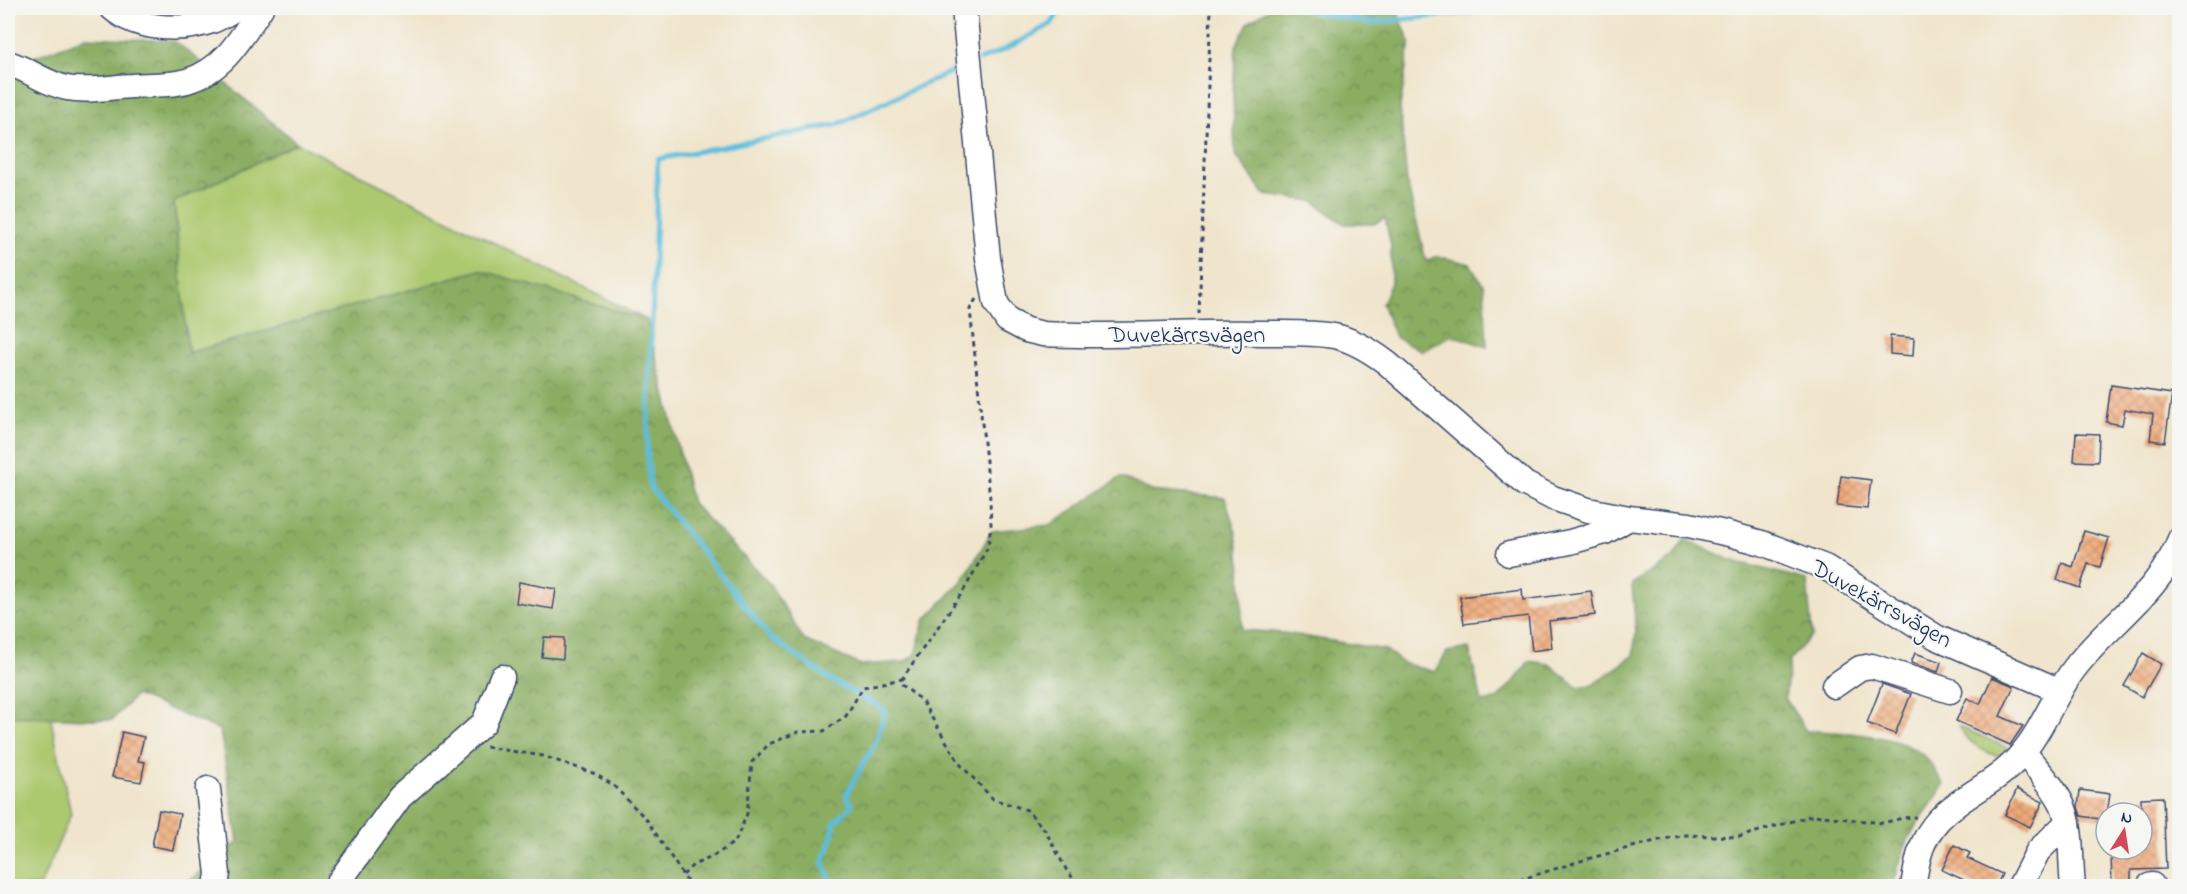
<svg xmlns="http://www.w3.org/2000/svg" width="2187" height="894" viewBox="0 0 2187 894" font-family="'Indie Flower',sans-serif">
  <defs>
    <pattern id="forest-crowns" width="20" height="18" patternUnits="userSpaceOnUse" patternTransform="scale(1.5)"><rect width="20" height="18" fill="#8aad62"/><path d="M2 6a3 3 0 1 1 6 0M12 15a3 3 0 1 1 6 0" fill="none" stroke="#708d54"/></pattern>
    <pattern id="building-cross-hatch" width="8" height="8" patternUnits="userSpaceOnUse" patternTransform="scale(1.5)"><rect width="8" height="8" fill="#f1aa79"/><path d="M0 0l8 8M0 8l8-8" fill="none" stroke="#c28b66"/></pattern>
  </defs>
  <rect width="100%" height="100%" fill="#f6f6f2"/>
  <filter id="ink" filterUnits="userSpaceOnUse"><feTurbulence type="fractalNoise" baseFrequency=".0167" numOctaves="2"/><feDisplacementMap in="SourceGraphic" scale="12" xChannelSelector="R" yChannelSelector="G"/><feConvolveMatrix kernelMatrix="1 2 1 2 8 2 1 2 1" color-interpolation-filters="sRGB"/></filter>
  <filter id="wash" filterUnits="userSpaceOnUse"><feTurbulence type="fractalNoise" baseFrequency=".008" numOctaves="4" result="noise"/><feDisplacementMap in="SourceGraphic" scale="24" xChannelSelector="R" yChannelSelector="G"/><feGaussianBlur stdDeviation="1.35" result="paint"/><feColorMatrix in="noise" values="0 0 0 0 0 0 0 0 0 0 0 0 0 0 0 0 0 1.4 0 .05"/><feComposite in="paint" operator="in"/></filter>
  <g filter="url(#wash)">
    <rect width="100%" height="100%" fill="#f0e5cc"/>
    <!-- green -->
    <g fill="#adc96f" stroke="#647c66" stroke-width="1.5">
      <path d="M297 143 647 320 480 270 188 353 174 202Z"/>
      <path d="M8 517 71 814 40 886H8Z"/>
      <path d="M1959 726 2012 750C2011 751 2005 755 2003 755 1988 758 1964 739 1959 726Z"/>
    </g>
    <!-- forest -->
    <g fill="url(#forest-crowns)" stroke="#526e60" stroke-width="1.5">
      <path d="M1271 8H1396L1410 42 1400 107 1407 183 1426 261 1437 256 1470 264 1484 286 1487 347 1452 335 1422 351 1395 337 1382 303 1391 283V246L1385 218 1374 224H1344L1313 201 1265 195 1235 154 1233 94 1236 46 1248 23Z"/>
      <path d="M86 37 175 41 297 143 174 202 188 353 480 270 647 320 692 503 769 583 804 640 861 665 904 662 915 655 924 621 963 580 992 531 1050 525 1121 477 1152 491 1225 498 1236 533 1241 569 1242 630 1284 633 1386 650 1403 663 1435 672 1447 652 1469 648 1482 702 1497 699 1517 678 1529 661 1549 664 1577 687 1592 685 1633 656 1636 632 1632 584 1673 558 1685 539 1730 560 1807 580 1812 635 1790 660 1785 698 1806 731C1838 732 1902 733 1926 758 1933 765 1938 776 1944 785 1936 799 1926 811 1917 824 1906 840 1897 868 1894 886H182L238 842 220 730 136 695 112 720 8 716V67Z"/>
    </g>
    <g fill="none" stroke-linecap="round" stroke-linejoin="round">
      <!-- stream -->
      <g stroke="#5cbddb" stroke-width="5">
        <path d="M1296 8 1368 23 1465 13 1494 8"/>
        <path d="M980 60 1006 49 1051 24 1056 17 1059 8"/>
        <path d="M833 886 823 861 830 845 835 822 852 805 846 795 877 740 885 710 831 680 770 637 650 487 647 451 658 159 836 125 959 68"/>
      </g>
    </g>
    <g id="blocks">
      <!-- building -->
      <g fill="url(#building-cross-hatch)">
        <path d="M1890 336 1914 338 1913 356 1890 354Z"/>
        <path d="M2111 385 2172 394 2165 442 2150 440 2153 414 2125 409 2122 425 2106 422Z"/>
        <path d="M2076 433 2099 434 2098 462 2074 461Z"/>
        <path d="M1841 476 1871 480 1867 509 1837 506Z"/>
        <path d="M2084 531 2109 538 2100 567 2088 564 2080 588 2057 580 2062 563 2073 567Z"/>
        <path d="M519 582 556 589 553 609 516 603Z"/>
        <path d="M1522 589 1523 600 1591 591 1595 615 1549 621 1552 648 1532 651 1528 616 1464 624 1460 597Z"/>
        <path d="M544 637 564 638 563 659 542 657Z"/>
        <path d="M1915 653 1941 662 1938 672 1911 663Z"/>
        <path d="M2143 653 2161 664 2142 697 2124 686Z"/>
        <path d="M1992 677 2014 686 2000 716 2023 726 2010 745 1956 721 1967 698 1980 704Z"/>
        <path d="M1882 684 1911 694 1895 734 1867 723Z"/>
        <path d="M122 732 144 737 138 761 145 762 141 782 112 777Z"/>
        <path d="M2017 789 2043 802 2030 827 2005 815Z"/>
        <path d="M2080 790 2110 794 2106 820 2081 816 2078 807Z"/>
        <path d="M2163 797 2166 869 2131 870V886H2112L2111 851 2143 849 2141 798Z"/>
        <path d="M159 810 180 814 173 850 152 846Z"/>
        <path d="M1954 845 1970 853 1967 858 2002 874 1996 886H1977L1942 870Z"/>
      </g>
    </g>
  </g>
  <g filter="url(#ink)">
    <use href="#blocks" fill-opacity="0" stroke="#3b4a6e" stroke-width="1.5"/>
    <g fill="none" stroke-linecap="round" stroke-linejoin="round">
      <!-- minor casing -->
      <g stroke="#3b4a6e" stroke-width="27">
        <g id="minor">
          <path d="M112 8C137 30 181 32 212 21 220 18 229 12 237 8"/>
          <path d="M964 8 988 258 996 303 1007 320 1026 330 1043 334C1117 338 1191 331 1265 333 1287 333 1311 332 1334 336 1354 340 1371 351 1387 363L1525 484 1553 498 1588 510 1629 518 1689 525 1729 534 1762 543 1825 567 1936 637 2060 691"/>
          <path d="M8 63C28 69 46 84 67 88 88 92 111 87 132 86 149 84 170 86 187 81 224 70 241 38 261 8"/>
          <path d="M1509 554 1570 542 1605 532 1629 518"/>
          <path d="M1834 686 1860 668 1872 666 1950 691"/>
          <path d="M2023 752C2036 767 2055 788 2063 806 2073 831 2070 861 2073 886"/>
          <path d="M208 789 218 874 216 886"/>
          <path d="M336 886 400 797 484 723 502 677"/>
          <path d="M1913 886C1916 872 1917 856 1924 842 1942 801 1990 790 2018 758 2042 732 2053 697 2074 669 2108 624 2160 593 2180 539"/>
          <path d="M2020 886 2038 851 2068 822"/>
          <path d="M2149 886 2152 885"/>
        </g>
      </g>
      <!-- path -->
      <g stroke="#3b4a6e" stroke-width="3" stroke-dasharray="4.5 4.5" stroke-linecap="butt">
        <path d="M976 299 970 309 990 499 991 525 988 547 964 590 910 667 902 679V685L921 700 960 764 993 799 1027 810 1045 830 1067 871 1078 884 1085 886"/>
        <path d="M1199 314 1211 8"/>
        <path d="M486 747 543 756 593 773 613 785 647 820 690 886"/>
        <path d="M683 875 693 865 712 857 735 842 747 814 752 762 769 744 798 732 824 731 846 716 863 687 902 679"/>
        <path d="M1484 886 1503 885 1587 859 1659 840 1686 835 1739 837 1814 815 1882 823 1903 818 1916 817"/>
      </g>
      <!-- minor -->
      <use href="#minor" stroke="#fff" stroke-width="24"/>
    </g>
  </g>
  <g text-anchor="middle" stroke-width="4.5" stroke-linejoin="round" paint-order="stroke">
    <!-- street labels -->
    <g font-size="24" fill="#1b2f5e" stroke="#f6f6f2">
      <text x="1187" y="342">Duvekärrsvägen</text>
      <text transform="translate(1882 603) rotate(29)" y="8">Duvekärrsvägen</text>
    </g>
  </g>
  <!-- margin -->
  <rect width="2187" height="894" fill="none" stroke="#f6f6f2" stroke-width="30"/>
  <!-- north arrow -->
  <g transform="translate(2124 831) rotate(12)"><circle r="28" fill="#f6f6f2" stroke="#9ea6b7" stroke-width="1.5"/>
  <path d="M0-4.5L10 22L0 15L-10 22Z" fill="#d1495b"/>
  <text y="-9" font-size="16" font-weight="bold" text-anchor="middle" fill="#1b2f5e">N</text>
  </g>
</svg>
